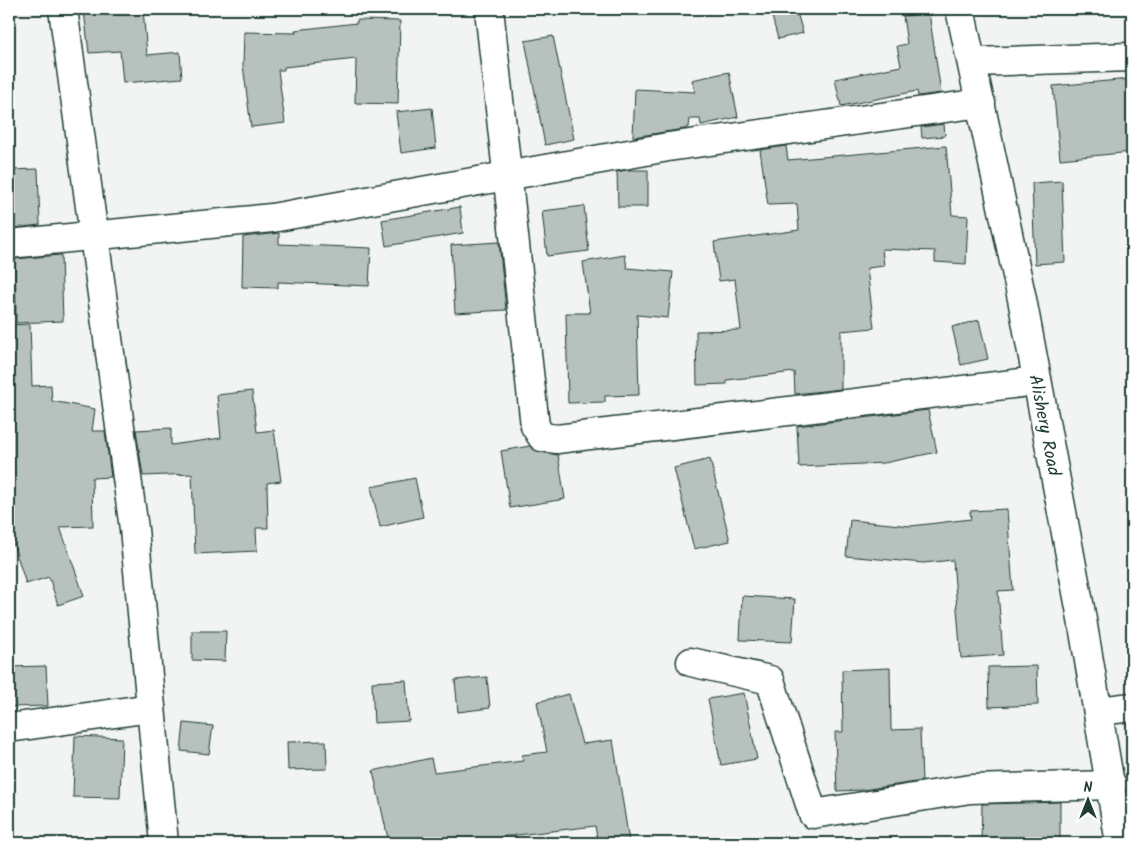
<svg xmlns="http://www.w3.org/2000/svg" width="1141" height="852" viewBox="0 0 1141 852" font-family="Kalam,sans-serif">
  <rect width="100%" height="100%" fill="#f2f3f3"/>
  <filter id="ink" filterUnits="userSpaceOnUse"><feTurbulence type="fractalNoise" baseFrequency=".02" numOctaves="2"/><feDisplacementMap in="SourceGraphic" scale="10" xChannelSelector="R" yChannelSelector="G"/><feConvolveMatrix kernelMatrix="1 2 1 2 8 2 1 2 1" color-interpolation-filters="sRGB"/></filter>
  <g filter="url(#ink)">
    <!-- building -->
    <g fill="#b7c1bd" stroke="#1f3d34">
      <path d="M112 9H143L147 55 180 52 182 78 123 83 120 51 89 53 84 11Z"/>
      <path d="M770 9H796L803 33 778 39Z"/>
      <path d="M929 13 941 93 918 96 917 91 841 106 835 79 901 66 897 46 907 44 903 16Z"/>
      <path d="M357 20 400 21 398 104 355 103 356 59 284 67V70H278L285 123 251 127 243 65 244 32 296 33 295 30 357 23Z"/>
      <path d="M553 36 574 139 545 145 525 41Z"/>
      <path d="M729 72 738 117 701 125 700 119H690L689 127 684 129 633 137 635 89 695 92 692 80Z"/>
      <path d="M1130 79 1132 104V152L1060 159 1053 86Z"/>
      <path d="M432 108 436 148 401 153 396 112Z"/>
      <path d="M944 124 945 136 922 138 921 127Z"/>
      <path d="M786 146 788 160 946 146 952 215 968 216 966 264 935 262V251L882 249 884 266 867 268 874 328 841 331V389L795 394 794 372 727 380V384L697 385 696 331 741 330 735 279 719 281 714 242 799 230 797 204 768 205 760 150Z"/>
      <path d="M38 169 40 225 14 228 13 217 9 218V170Z"/>
      <path d="M626 170H648V207H618L617 172Z"/>
      <path d="M1062 181 1065 262 1035 264 1032 183Z"/>
      <path d="M584 206 589 251 547 256 542 211Z"/>
      <path d="M460 207 463 233 386 246 382 220Z"/>
      <path d="M279 233V244L371 248 369 286 278 282V288L242 287 243 237Z"/>
      <path d="M499 242 506 310 455 313 451 245Z"/>
      <path d="M61 255 63 321 16 323 15 259Z"/>
      <path d="M625 255 627 268 673 272 668 318 637 315 639 395 605 396V402L568 403 566 313H590L583 262Z"/>
      <path d="M979 320 988 359 961 365 952 327Z"/>
      <path d="M30 324 32 386 51 385 52 401 95 409 92 431H105L111 477 92 478 93 526 60 527 84 596 58 605 49 577 26 584 9 530V325Z"/>
      <path d="M252 391 257 432 274 430 281 481 267 483 268 528H256L257 551 195 554 192 474 143 476 136 430 171 428V445L221 438 217 395Z"/>
      <path d="M928 410 937 452 884 463 799 467 797 426Z"/>
      <path d="M530 446 540 452 558 455 565 499 510 508 501 451Z"/>
      <path d="M710 459 730 541 694 549 674 468Z"/>
      <path d="M415 478 423 517 380 527 371 487Z"/>
      <path d="M1007 509 1013 590 998 591 1003 655 961 658 953 560 923 563 846 556 850 520 911 526 971 519 970 511Z"/>
      <path d="M742 596 795 599 792 642 740 640Z"/>
      <path d="M192 631H226L225 661 192 660Z"/>
      <path d="M46 666 48 706 9 707V667Z"/>
      <path d="M1037 666 1038 705 989 707 988 667Z"/>
      <path d="M890 668 891 730 920 729 922 781 862 790 837 791 835 732H843L842 670Z"/>
      <path d="M487 677 490 708 458 712 455 680Z"/>
      <path d="M406 680 409 721 374 723 372 682Z"/>
      <path d="M744 693 757 759 721 765 708 699Z"/>
      <path d="M569 694 582 744 613 740 629 841 598 843 595 826 500 837V843H389L373 771 431 758 434 772 523 761 522 755 547 752 537 702Z"/>
      <path d="M184 723 213 726 209 754 181 751Z"/>
      <path d="M75 736 122 738 120 798 73 797Z"/>
      <path d="M326 741 327 769 288 770 287 742Z"/>
      <path d="M1060 802V843H981L982 804Z"/>
    </g>
    <g fill="none" stroke-linecap="round" stroke-linejoin="round">
      <!-- street casing -->
      <g stroke="#1f3d34" stroke-width="31">
        <g id="street">
          <path d="M63 9 134 529 164 843"/>
          <path d="M489 9 535 426 542 437 557 439 1037 381"/>
          <path d="M973 62 1132 57"/>
          <path d="M9 244 272 218 668 147 981 103"/>
          <path d="M691 662 770 680 813 814 970 789 1112 785"/>
          <path d="M1099 711 1132 707"/>
          <path d="M9 728 151 708"/>
        </g>
      </g>
      <!-- secondary casing -->
      <g stroke="#1f3d34" stroke-width="31">
        <path id="secondary" d="M960 9 1022 299 1080 608 1120 843"/>
      </g>
      <!-- street -->
      <use href="#street" stroke="#fff" stroke-width="28"/>
      <!-- secondary -->
      <use href="#secondary" stroke="#fff" stroke-width="28"/>
    </g>
  </g>
  <g text-anchor="middle" stroke-width="4" stroke-linejoin="round" paint-order="stroke">
    <!-- street labels -->
    <g font-size="18" fill="#1f3d34" stroke="#fff">
      <text transform="translate(1045 425) rotate(79)" y="6">Alishery Road</text>
    </g>
  </g>
  <!-- margin -->
  <rect width="1141" height="852" fill="none" stroke="#fff" stroke-width="30"/>
  <rect x="15" y="15" width="1111" height="822" fill="none" stroke="#1f3d34" stroke-width="2" filter="url(#ink)"/>
  <!-- north arrow -->
  <g transform="translate(1088 800)" stroke="#ffffff" stroke-width="4" paint-order="stroke">
  <path d="M0-4L9 19L0 12L-9 19Z" fill="#1f3d34"/>
  <text y="-8" font-size="14" font-weight="bold" text-anchor="middle" fill="#1f3d34">N</text>
  </g>
</svg>
